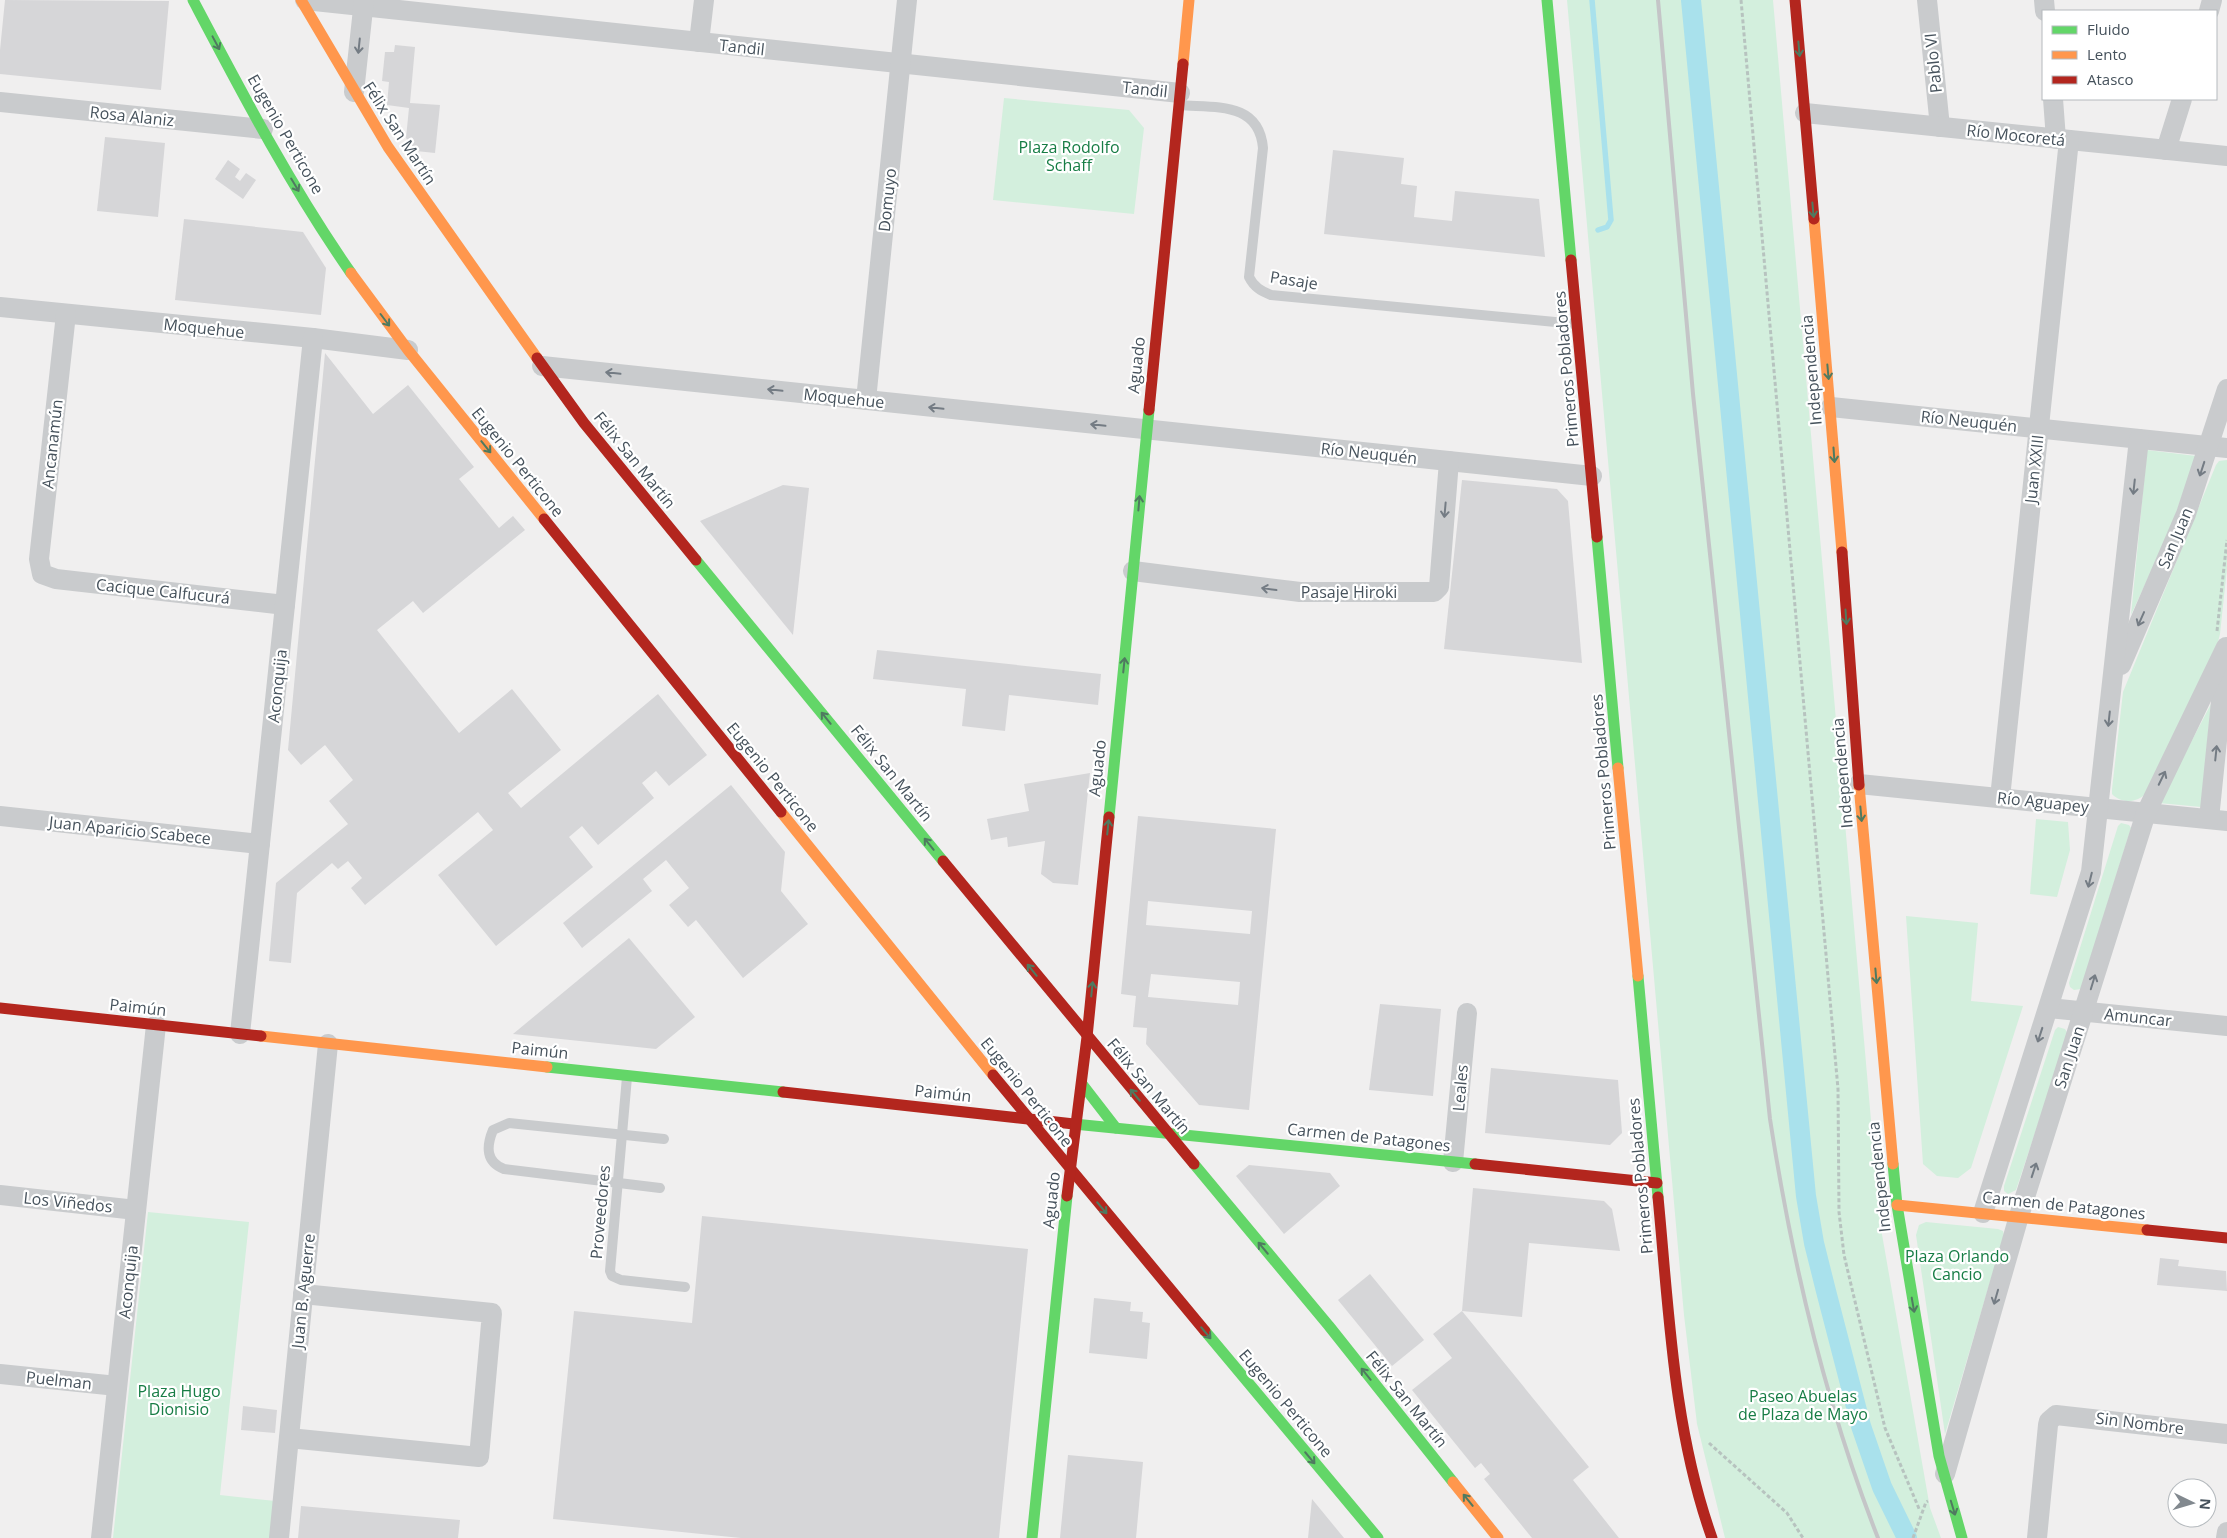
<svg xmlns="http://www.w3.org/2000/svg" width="2227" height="1538" viewBox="0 0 2227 1538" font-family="'Open Sans',sans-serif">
  <rect width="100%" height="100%" fill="#f0efef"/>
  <!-- green -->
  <g fill="#d3efdd">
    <path d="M1567 0H1773L1880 1223 1930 1508 1941 1538H1725L1697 1424 1684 1315Z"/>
    <path d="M1004 98 1129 110 1144 128 1134 214 993 200Z"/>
    <path d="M2147 450 2196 456 2170 530 2131 615Z"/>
    <path d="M2227 460V568L2220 634 2218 642 2146 793C2138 803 2121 804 2112 794V789L2123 692 2216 465 2219 461Z"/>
    <path d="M2211 704 2201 807 2159 803Z"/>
    <path d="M2036 819 2068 822 2070 850 2057 897 2030 894Z"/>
    <path d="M2121 823 2129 825 2131 828 2081 989 2074 990 2070 987 2069 983 2118 826Z"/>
    <path d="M1906 916 1978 923 1971 1001 2023 1006 1971 1168 1958 1178 1937 1176 1923 1164Z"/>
    <path d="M2058 1027 2065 1029 2068 1034 2016 1190 2008 1194 2004 1191V1186L2055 1030Z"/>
    <path d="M148 1212 249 1222 220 1495 275 1501 271 1538H113Z"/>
    <path d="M1926 1222 1998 1229 2003 1231 2004 1235 1945 1434 1916 1235 1919 1225Z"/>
  </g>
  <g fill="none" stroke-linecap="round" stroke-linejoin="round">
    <!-- stream -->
    <path stroke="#a9e1ec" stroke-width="5.5" d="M1592 0 1611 220 1607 227 1598 230"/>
    <!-- canal -->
    <path stroke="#a9e1ec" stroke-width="20" d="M1691 0 1806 1196 1814 1243 1826 1291 1861 1426 1882 1487 1907 1538"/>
  </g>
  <!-- building -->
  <g fill="#d6d6d8" fill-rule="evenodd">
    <path d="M5 0 169 1 161 90 0 74V50Z"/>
    <path d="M395 45 415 47 410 103 440 105 435 153 416 151 406 138 409 108 387 105 389 82 382 81 385 52H394Z"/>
    <path d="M105 137 165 143 158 217 97 211Z"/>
    <path d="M1333 150 1404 158 1401 184 1417 186 1414 217 1452 221 1455 191 1539 199 1545 257 1324 234Z"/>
    <path d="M228 160 240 169 235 177 240 181 246 173 256 180 243 199 215 179Z"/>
    <path d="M184 219 303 232 326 268 321 315 175 300Z"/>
    <path d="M325 353 373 414 408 385 474 467 459 479 499 528 513 516 525 530 423 613 413 601 377 630 459 733 512 689 561 750 508 793 521 808 658 694 707 755 669 786 656 771 642 783 654 798 598 845 582 826 569 837 593 867 496 946 438 875 493 830 478 812 365 905 351 888 362 878 348 861 338 869 332 863 297 893 291 963 269 961 276 883 348 824 329 801 353 780 325 745 301 765 288 750Z"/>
    <path d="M1462 480 1557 489 1568 501 1582 663 1444 649Z"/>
    <path d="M783 485 809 488 793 635 700 521Z"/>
    <path d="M877 650 1101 674 1098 705 1009 695 1005 731 962 726 966 689 873 679Z"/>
    <path d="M1090 773 1078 885 1053 883 1041 874 1045 841 1008 847 1007 837 991 840 987 819 1029 811 1024 784Z"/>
    <path d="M731 785 785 852 781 891 808 924 743 978 696 920 688 927 669 905 689 888 666 860 643 879 652 891 582 948 563 923Z"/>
    <path d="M1138 816 1276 829 1249 1110 1199 1105 1146 1044 1147 1028 1133 1027 1136 996 1121 994ZM1148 901 1252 911 1250 934 1146 925ZM1151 974 1240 982 1238 1005 1148 997Z"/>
    <path d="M629 938 695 1017 656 1049 513 1034Z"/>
    <path d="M1380 1004 1441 1009 1433 1096 1369 1090Z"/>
    <path d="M1491 1068 1618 1080 1622 1133 1610 1145 1485 1133Z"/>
    <path d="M1249 1165 1330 1173 1340 1186 1284 1234 1236 1176Z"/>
    <path d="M1473 1188 1604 1201 1612 1209 1620 1251 1529 1243 1522 1317 1462 1311 1589 1467 1573 1480 1619 1538H1532L1484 1479 1490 1474 1481 1463 1475 1468 1412 1390 1452 1358 1433 1334 1462 1311Z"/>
    <path d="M702 1216 1028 1249 999 1538H741L553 1519 574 1311 692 1323Z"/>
    <path d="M2160 1258 2179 1260 2178 1266 2226 1271 2227 1291 2157 1285Z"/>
    <path d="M1370 1274 1424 1340 1392 1366 1338 1300Z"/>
    <path d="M1094 1298 1131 1302 1130 1311 1143 1312 1142 1322 1150 1323 1147 1359 1089 1353Z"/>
    <path d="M243 1406 277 1410 275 1433 241 1430Z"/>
    <path d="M1068 1455 1143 1462 1136 1538H1060Z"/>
    <path d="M1312 1499 1344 1538H1308Z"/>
    <path d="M301 1506 460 1520 458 1538H298Z"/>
  </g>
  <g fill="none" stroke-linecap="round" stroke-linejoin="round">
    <!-- path -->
    <g stroke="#b7c3bf" stroke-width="3" stroke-dasharray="4 2.5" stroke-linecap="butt">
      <path d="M1741 0 1838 1089 1839 1212 1844 1255 1885 1428 1920 1511"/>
      <path d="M2217 631 2227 540"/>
      <path d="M1709 1443 1787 1513 1803 1538"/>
      <path d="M1913 1538 1926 1502 1928 1501"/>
    </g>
    <!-- lane -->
    <g stroke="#c9cbcd" stroke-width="10">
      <path d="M1179 105C1215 108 1259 101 1263 148L1249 277C1254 287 1261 291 1271 295L1576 324"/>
      <path d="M627 1077 610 1271 612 1276 621 1280 685 1287"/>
      <path d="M660 1188 504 1169C486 1162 486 1147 493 1130L509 1123 664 1139"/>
    </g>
    <!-- street -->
    <g stroke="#c9cbcd" stroke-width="20">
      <path d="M305 0 1180 93"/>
      <path d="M1927 0 1940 127"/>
      <path d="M2044 0 2045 11"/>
      <path d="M2209 11 2212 0"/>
      <path d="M699 42 704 0"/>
      <path d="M354 92 364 0"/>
      <path d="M2053 99 2056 139"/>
      <path d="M0 102 263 129"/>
      <path d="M1805 113 2227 156"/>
      <path d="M2166 150 2182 99"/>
      <path d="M0 307 313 338 408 350"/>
      <path d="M66 314 39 559 42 574 56 579 285 605"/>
      <path d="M542 366 1592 476"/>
      <path d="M866 400 907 0"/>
      <path d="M1831 407 2227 448"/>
      <path d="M1133 571 1300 592H1434L1439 587 1449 461"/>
      <path d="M2121 665 2186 514 2227 389"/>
      <path d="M1859 784 2227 821"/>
      <path d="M2000 798 2069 140"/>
      <path d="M0 816 260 844"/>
      <path d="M2209 819 2225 662"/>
      <path d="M2049 1008 2227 1026"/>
      <path d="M240 1034 313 338"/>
      <path d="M1453 1162 1467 1013"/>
      <path d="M0 1195 136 1210"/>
      <path d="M1983 1213 2091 872 2139 439"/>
      <path d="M0 1374 117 1386"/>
      <path d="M289 1438 479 1457 492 1313 303 1294"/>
      <path d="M1945 1474 2019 1216 2146 813 2226 647"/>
      <path d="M101 1538 156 1025"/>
      <path d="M279 1538 328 1044"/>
      <path d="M2037 1538 2048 1425 2049 1421 2056 1415 2227 1434"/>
      <path d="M2226 1538 2227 1532"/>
    </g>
    <!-- fast -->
    <g stroke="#63d668" stroke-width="11">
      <path d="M193 0C242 93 291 187 351 273"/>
      <path d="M1547 0 1571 260"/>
      <path d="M1597 537 1618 768"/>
      <path d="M696 560 943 861"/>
      <path d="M1109 817 1149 410"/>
      <path d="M1638 976 1658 1197"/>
      <path d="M547 1067 783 1092"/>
      <path d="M1082 1084 1116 1128"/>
      <path d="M1074 1124 1475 1164"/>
      <path d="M1194 1164 1329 1326 1453 1482"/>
      <path d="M1893 1164 1897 1205 1939 1456 1962 1538"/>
      <path d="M1205 1331 1378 1538"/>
      <path d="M1032 1538 1067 1196"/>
    </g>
    <!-- slow -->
    <g stroke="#ff974d" stroke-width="11">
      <path d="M301 0 388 147 537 358"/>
      <path d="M1183 64 1189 0"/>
      <path d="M1814 219 1842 552"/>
      <path d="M351 273 408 350 544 519"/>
      <path d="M1618 768 1638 976"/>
      <path d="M1859 785 1893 1164"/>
      <path d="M781 812 993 1075"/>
      <path d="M261 1036 547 1067"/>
      <path d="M1897 1205 2147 1230"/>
      <path d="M1453 1482 1498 1538"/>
    </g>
    <!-- jam -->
    <g stroke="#b3261e" stroke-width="11">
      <path d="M1795 0 1814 219"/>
      <path d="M1571 260 1597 537"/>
      <path d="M537 358 584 423 696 560"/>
      <path d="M1149 410 1183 64"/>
      <path d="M544 519 781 812"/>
      <path d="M1842 552 1859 785"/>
      <path d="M943 861 1194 1164"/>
      <path d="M0 1008 261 1036"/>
      <path d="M993 1075 1205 1331"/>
      <path d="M783 1092 1074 1124"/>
      <path d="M1475 1164 1657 1183"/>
      <path d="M1067 1196 1087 1037 1109 817"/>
      <path d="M1658 1197C1669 1311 1673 1429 1712 1538"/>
      <path d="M2147 1230 2227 1238"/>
    </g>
    <!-- rail -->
    <path stroke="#c4c5c7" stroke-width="4" d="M1658 0 1693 394 1770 1119C1792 1262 1825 1403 1878 1538"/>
  </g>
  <!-- one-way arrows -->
  <defs><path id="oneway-shaft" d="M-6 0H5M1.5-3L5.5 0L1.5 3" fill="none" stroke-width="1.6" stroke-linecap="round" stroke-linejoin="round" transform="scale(1.25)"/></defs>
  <g stroke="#4f7a60">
    <use href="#oneway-shaft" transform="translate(216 43) rotate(62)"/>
    <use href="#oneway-shaft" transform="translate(1799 49) rotate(85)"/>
    <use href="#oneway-shaft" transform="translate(295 185) rotate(59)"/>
    <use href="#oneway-shaft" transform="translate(1813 210) rotate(85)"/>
    <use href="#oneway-shaft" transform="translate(385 320) rotate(53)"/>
    <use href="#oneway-shaft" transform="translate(1828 372) rotate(85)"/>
    <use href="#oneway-shaft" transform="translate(486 447) rotate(51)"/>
    <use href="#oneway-shaft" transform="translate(1834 455) rotate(86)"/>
    <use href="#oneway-shaft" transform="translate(1139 503) rotate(-85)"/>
    <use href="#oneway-shaft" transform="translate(1846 617) rotate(86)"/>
    <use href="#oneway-shaft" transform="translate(1124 665) rotate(-84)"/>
    <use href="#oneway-shaft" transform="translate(826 718) rotate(-129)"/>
    <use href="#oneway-shaft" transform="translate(1861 814) rotate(85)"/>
    <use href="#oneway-shaft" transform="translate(1108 827) rotate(-84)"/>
    <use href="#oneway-shaft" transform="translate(929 844) rotate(-129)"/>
    <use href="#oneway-shaft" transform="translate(1032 970) rotate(-129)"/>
    <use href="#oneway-shaft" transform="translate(1876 976) rotate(85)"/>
    <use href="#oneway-shaft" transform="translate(1092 989) rotate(-84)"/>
    <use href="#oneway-shaft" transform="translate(1135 1095) rotate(-130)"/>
    <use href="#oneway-shaft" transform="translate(1102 1208) rotate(50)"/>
    <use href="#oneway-shaft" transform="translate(1263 1248) rotate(-130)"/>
    <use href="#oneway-shaft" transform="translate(1913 1305) rotate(80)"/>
    <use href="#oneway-shaft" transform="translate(1206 1333) rotate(50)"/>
    <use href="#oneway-shaft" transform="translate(1366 1374) rotate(-129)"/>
    <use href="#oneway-shaft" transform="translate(1310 1458) rotate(50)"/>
    <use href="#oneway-shaft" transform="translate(1468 1500) rotate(-129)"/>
    <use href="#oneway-shaft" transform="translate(1953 1508) rotate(73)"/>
  </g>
  <g stroke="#747c84">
    <use href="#oneway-shaft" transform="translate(359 46) rotate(96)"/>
    <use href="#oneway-shaft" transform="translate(613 373) rotate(-174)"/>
    <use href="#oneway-shaft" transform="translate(775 390) rotate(-174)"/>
    <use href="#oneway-shaft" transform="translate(936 408) rotate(-174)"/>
    <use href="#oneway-shaft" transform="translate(1098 425) rotate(-174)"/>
    <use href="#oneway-shaft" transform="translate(2202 469) rotate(108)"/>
    <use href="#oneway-shaft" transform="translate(2134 487) rotate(96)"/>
    <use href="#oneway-shaft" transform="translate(1445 510) rotate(95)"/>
    <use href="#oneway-shaft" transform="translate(1269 589) rotate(-172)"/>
    <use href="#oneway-shaft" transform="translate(2141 619) rotate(114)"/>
    <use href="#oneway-shaft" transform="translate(2109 719) rotate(96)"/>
    <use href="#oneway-shaft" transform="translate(2216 753) rotate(-84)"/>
    <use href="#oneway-shaft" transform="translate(2162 778) rotate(-64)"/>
    <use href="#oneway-shaft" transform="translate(2090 880) rotate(104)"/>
    <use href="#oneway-shaft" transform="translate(2093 982) rotate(-73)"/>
    <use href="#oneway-shaft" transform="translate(2040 1035) rotate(108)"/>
    <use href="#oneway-shaft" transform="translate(2034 1170) rotate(-72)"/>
    <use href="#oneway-shaft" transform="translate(1996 1297) rotate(106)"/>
  </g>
  <g text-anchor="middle" stroke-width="4.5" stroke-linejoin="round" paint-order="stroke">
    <!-- street labels -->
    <g font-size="16" fill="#46525c" stroke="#fff">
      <text transform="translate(742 47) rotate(6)" y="6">Tandil</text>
      <text transform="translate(1933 63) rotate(-96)" y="6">Pablo VI</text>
      <text transform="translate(1145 89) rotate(6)" y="6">Tandil</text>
      <text transform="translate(132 116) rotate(6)" y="6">Rosa Alaniz</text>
      <text transform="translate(400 133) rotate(57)" y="6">Félix San Martín</text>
      <text transform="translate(286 134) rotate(60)" y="6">Eugenio Perticone</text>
      <text transform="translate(2016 135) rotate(6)" y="6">Río Mocoretá</text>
      <text transform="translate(887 200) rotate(-84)" y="6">Domuyo</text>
      <text transform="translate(1294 280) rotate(9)" y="6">Pasaje</text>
      <text transform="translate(204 328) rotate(6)" y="6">Moquehue</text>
      <text transform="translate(1136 365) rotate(-84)" y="6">Aguado</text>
      <text transform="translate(1566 369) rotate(-95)" y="6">Primeros Pobladores</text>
      <text transform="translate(1811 370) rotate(-95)" y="6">Independencia</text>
      <text transform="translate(844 398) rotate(6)" y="6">Moquehue</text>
      <text transform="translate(1969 421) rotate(6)" y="6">Río Neuquén</text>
      <text transform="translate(52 444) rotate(-84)" y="6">Ancanamún</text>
      <text transform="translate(1369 453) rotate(6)" y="6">Río Neuquén</text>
      <text transform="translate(635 460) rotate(51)" y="6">Félix San Martín</text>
      <text transform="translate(518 462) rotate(51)" y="6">Eugenio Perticone</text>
      <text transform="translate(2034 469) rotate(-84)" y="6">Juan XXIII</text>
      <text transform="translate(2175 538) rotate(-67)" y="6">San Juan</text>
      <text transform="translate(163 591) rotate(6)" y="6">Cacique Calfucurá</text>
      <text x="1349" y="598">Pasaje Hiroki</text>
      <text transform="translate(277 686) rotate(-84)" y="6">Aconquija</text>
      <text transform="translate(1097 768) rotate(-84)" y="6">Aguado</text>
      <text transform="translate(1603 772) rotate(-95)" y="6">Primeros Pobladores</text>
      <text transform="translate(892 773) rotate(51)" y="6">Félix San Martín</text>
      <text transform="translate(1842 773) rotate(-95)" y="6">Independencia</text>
      <text transform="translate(773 777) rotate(51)" y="6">Eugenio Perticone</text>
      <text transform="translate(2043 802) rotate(6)" y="6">Río Aguapey</text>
      <text transform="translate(130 830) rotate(6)" y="6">Juan Aparicio Scabece</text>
      <text transform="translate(138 1007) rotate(6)" y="6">Paimún</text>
      <text transform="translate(2138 1017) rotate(6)" y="6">Amuncar</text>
      <text transform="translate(540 1050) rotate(6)" y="6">Paimún</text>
      <text transform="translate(2069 1057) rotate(-72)" y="6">San Juan</text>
      <text transform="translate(1149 1086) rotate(50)" y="6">Félix San Martín</text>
      <text transform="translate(1460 1088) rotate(-85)" y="6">Leales</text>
      <text transform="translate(1027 1092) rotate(51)" y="6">Eugenio Perticone</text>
      <text transform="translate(943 1093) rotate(6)" y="6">Paimún</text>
      <text transform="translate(1369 1137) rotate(6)" y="6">Carmen de Patagones</text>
      <text transform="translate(1640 1176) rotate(-95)" y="6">Primeros Pobladores</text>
      <text transform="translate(1879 1177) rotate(-96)" y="6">Independencia</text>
      <text transform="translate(1051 1200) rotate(-84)" y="6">Aguado</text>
      <text transform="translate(68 1202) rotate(6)" y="6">Los Viñedos</text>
      <text transform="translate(2064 1205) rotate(6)" y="6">Carmen de Patagones</text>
      <text transform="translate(600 1212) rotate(-85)" y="6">Proveedores</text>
      <text transform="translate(128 1282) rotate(-84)" y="6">Aconquija</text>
      <text transform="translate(303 1291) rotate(-84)" y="6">Juan B. Aguerre</text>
      <text transform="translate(59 1380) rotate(6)" y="6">Puelman</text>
      <text transform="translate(1407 1399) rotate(51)" y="6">Félix San Martín</text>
      <text transform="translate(1286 1403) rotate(50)" y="6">Eugenio Perticone</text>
      <text transform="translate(2140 1423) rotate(7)" y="6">Sin Nombre</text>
    </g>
    <!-- park labels -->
    <g font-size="16" fill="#177d45" stroke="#fff">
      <text x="1069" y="153">Plaza Rodolfo<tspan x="1069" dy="18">Schaff</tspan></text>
      <text x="1957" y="1262">Plaza Orlando<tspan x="1957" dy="18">Cancio</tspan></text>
      <text x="179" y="1397">Plaza Hugo<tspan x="179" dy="18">Dionisio</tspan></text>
      <text x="1803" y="1402">Paseo Abuelas<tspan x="1803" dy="18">de Plaza de Mayo</tspan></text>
    </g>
  </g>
  <!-- legend -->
  <rect x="2042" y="10" width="175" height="90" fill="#ffffff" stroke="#b5babe"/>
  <rect x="2052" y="26" width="25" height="8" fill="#63d668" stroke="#b5babe"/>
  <text x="2087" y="35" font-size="15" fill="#46525c">Fluido</text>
  <rect x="2052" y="51" width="25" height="8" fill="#ff974d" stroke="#b5babe"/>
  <text x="2087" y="60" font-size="15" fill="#46525c">Lento</text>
  <rect x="2052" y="76" width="25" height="8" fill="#b3261e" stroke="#b5babe"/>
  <text x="2087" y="85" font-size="15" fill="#46525c">Atasco</text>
  <!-- north arrow -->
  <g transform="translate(2192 1503) rotate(95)"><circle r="24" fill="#ffffff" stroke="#b5babe"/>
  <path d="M0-4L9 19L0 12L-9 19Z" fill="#82898f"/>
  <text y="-8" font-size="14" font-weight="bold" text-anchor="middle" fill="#46525c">N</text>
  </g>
</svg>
